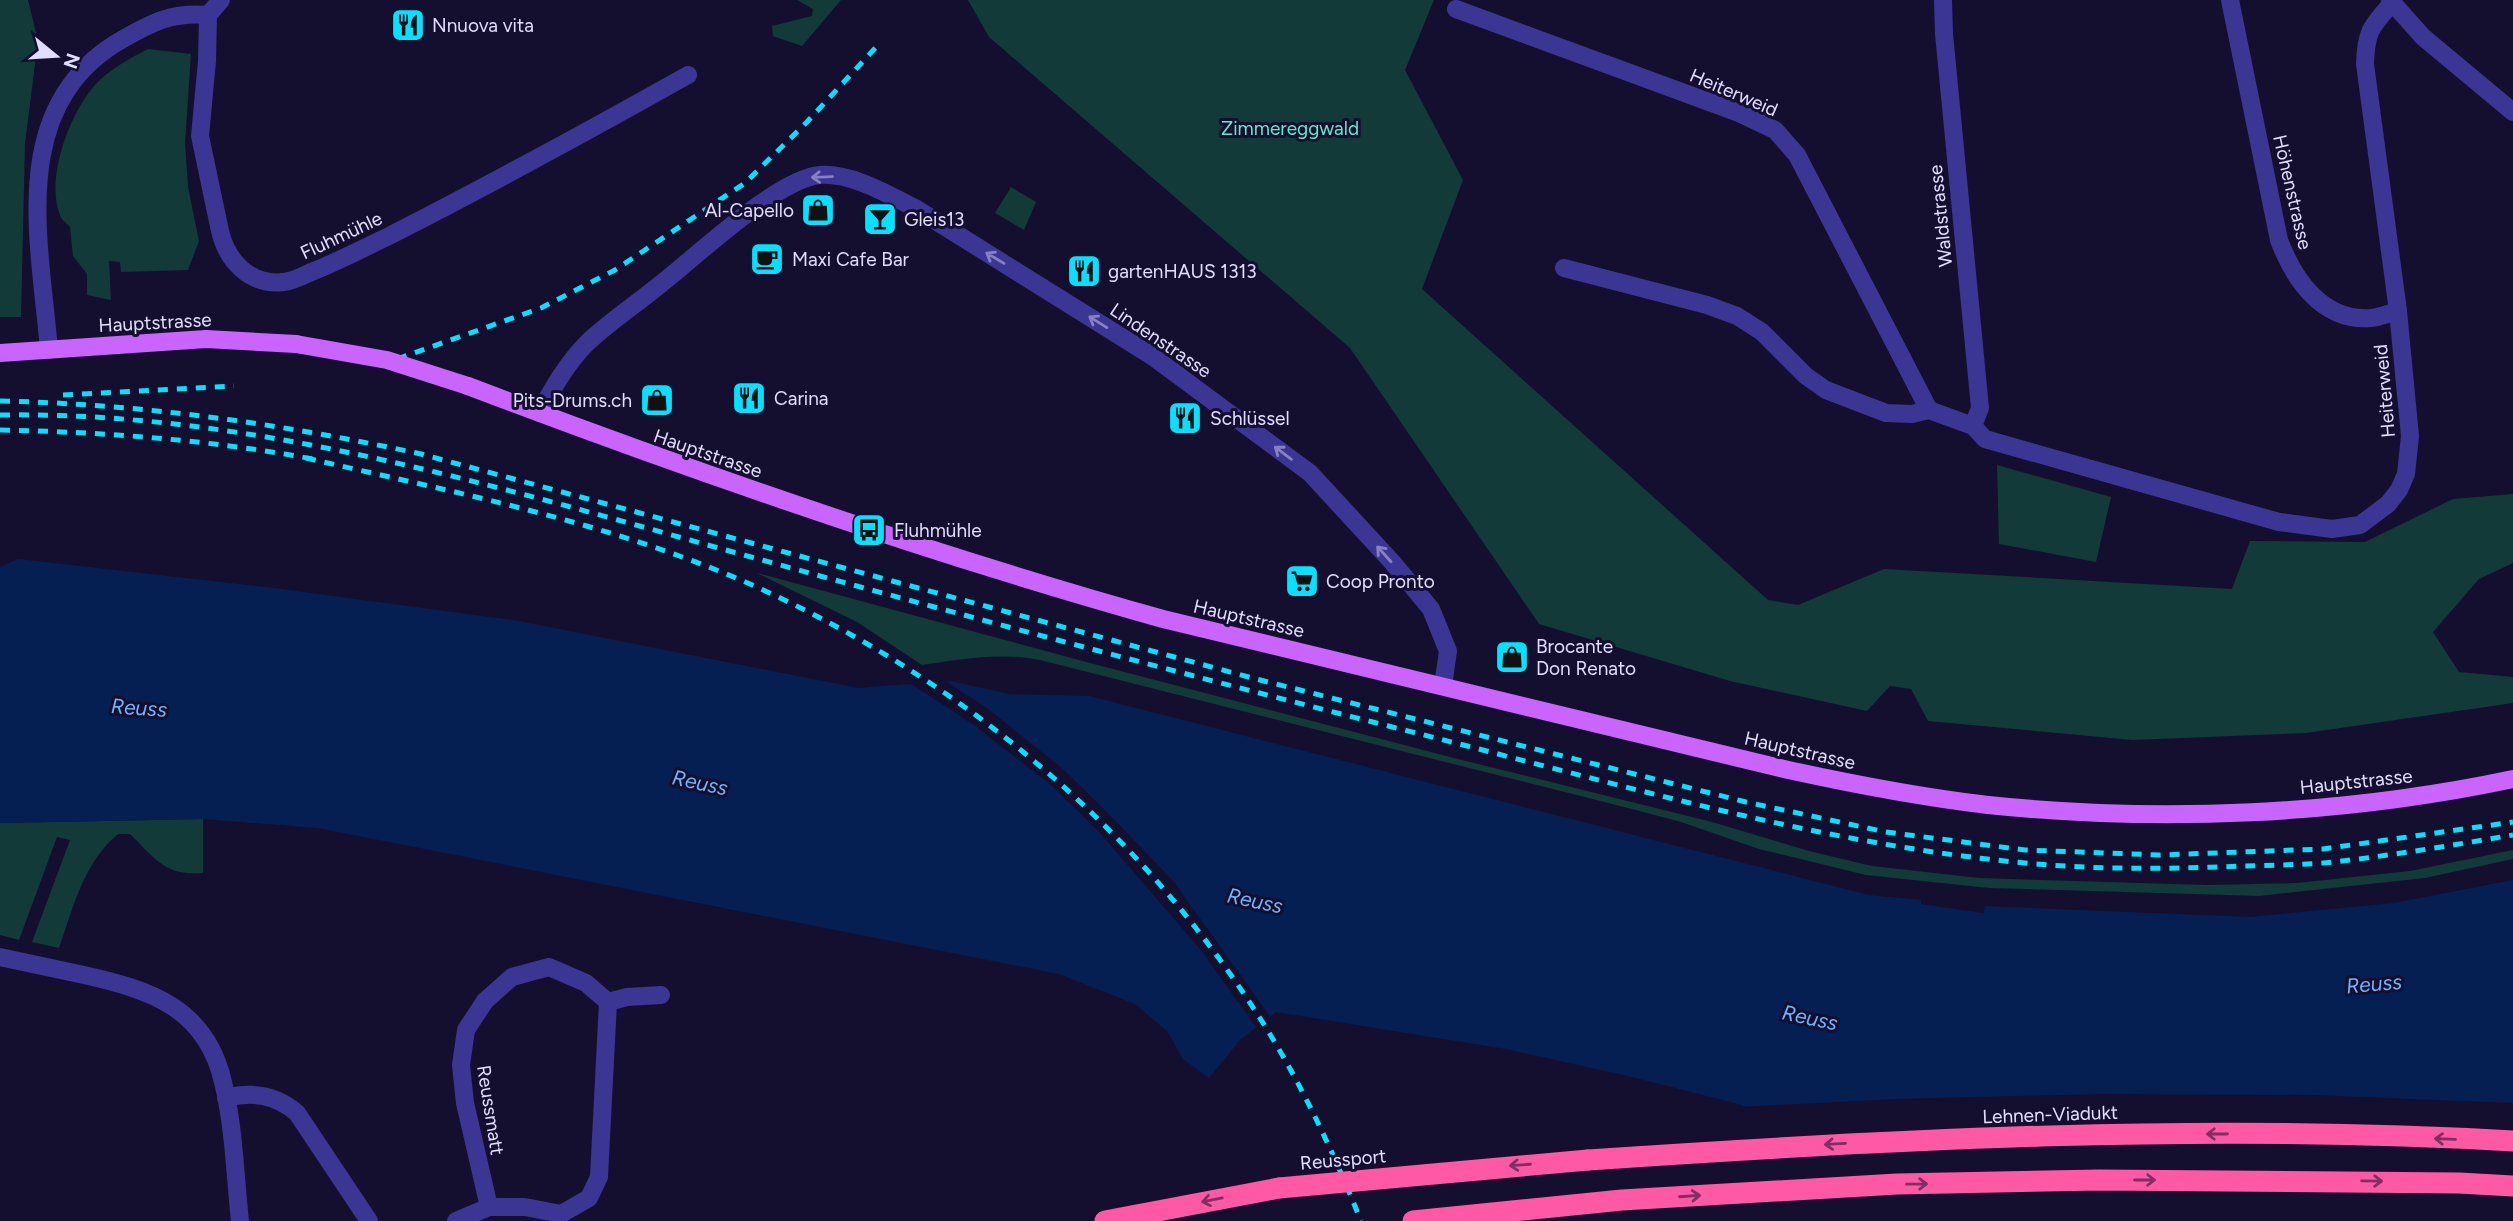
<svg xmlns="http://www.w3.org/2000/svg" width="2513" height="1221" viewBox="0 0 2513 1221" font-family="Figtree,sans-serif">
  <rect width="100%" height="100%" fill="#150f2f"/>
  <!-- green -->
  <g fill="#113a39">
    <path d="M0 0H28L38 41 25 143 21 317H0Z"/>
    <path d="M797 0H841L802 46 773 36 772 26 812 16 813 9Z"/>
    <path d="M968 0H1434L1405 70 1463 180 1422 289 1768 600 1798 605 1884 569 2232 589 2250 541 2365 542 2453 499 2513 494V563L2479 579 2433 632 2459 672 2513 677V703L2306 733 2133 740 1928 721 1911 689 1890 686 1867 711 1730 681 1539 624 1350 348 989 37Z"/>
    <path d="M148 49 191 54 185 143 188 187 199 241 188 270 121 272 120 262 109 261 111 300 87 295V274L73 256 70 227C67 223 61 220 60 215 45 178 70 113 95 85 110 69 129 59 148 49Z"/>
    <path d="M1011 187 1036 202 1024 230 995 213Z"/>
    <path d="M1997 465 2111 497 2096 562 1999 544Z"/>
    <path d="M757 573 1090 663 1454 758 1712 822 1809 851 1872 866 1979 878 2207 885 2297 883 2410 871 2513 850V859L2425 878 2259 896 1989 888 1866 875 1759 849 1681 822 1632 809 1040 660C1000 652 962 659 922 665L857 622Z"/>
    <path d="M203 819V873C164 876 156 859 130 834H118C84 862 73 908 59 948L32 942 70 840 57 837 19 940 0 935V823Z"/>
  </g>
  <!-- water -->
  <path fill="#051f52" d="M18 559 274 588 519 621 858 688 950 681 1009 694 1089 696 1869 895 1921 900V904L1983 913 1985 906 2250 917 2394 903 2513 880V1186L1827 1164 1742 1105 1628 1076 1506 1049 1276 1012 1240 1040 1209 1078 1183 1059 1167 1031 1135 1004 1059 974 318 828 203 819 0 823V567Z"/>
  <!-- pier -->
  <g fill="#150f2f">
    <path d="M941 678 987 708 1063 769 1113 818 1174 882 1272 1019 1258 1030 1200 949 1099 832 1051 785 975 726 907 681Z"/>
    <path d="M2101 1094 2314 1095 2513 1103V1189L2182 1201 1826 1168 1737 1107 1894 1099Z"/>
  </g>
  <g fill="none" stroke-linecap="round" stroke-linejoin="round">
    <!-- street -->
    <g stroke="#3b3593" stroke-width="18">
      <path d="M1943 0 1944 34 1980 408 1973 426"/>
      <path d="M2230 0 2279 240C2294 280 2323 322 2371 318 2380 317 2389 313 2398 311"/>
      <path d="M2390 0 2423 37 2513 112"/>
      <path d="M1456 9 1739 113 1775 130 1797 155 1929 410"/>
      <path d="M208 15 207 61 200 136 220 231C227 261 250 286 284 282 293 281 301 277 309 273 337 262 364 248 391 235 491 184 590 130 688 75"/>
      <path d="M208 15 221 0"/>
      <path d="M1564 268 1707 305 1737 316 1762 332 1806 376 1826 390 1886 413 1912 414 1929 410 1973 426 1985 439 2279 522 2332 529 2360 525 2388 504 2399 490 2406 474 2410 436 2398 311 2365 64C2366 31 2371 27 2392 3"/>
      <path d="M49 350C40 240 6 105 123 39 153 22 172 12 208 15"/>
      <path d="M539 413C553 388 567 363 587 343 610 321 638 303 662 283 698 255 777 179 820 175 852 173 887 194 915 208L1152 356 1310 473 1393 563 1431 609 1448 651 1443 686"/>
      <path d="M0 957C28 963 56 969 84 975 151 990 206 1008 223 1082 234 1127 235 1175 240 1221"/>
      <path d="M226 1098C253 1091 276 1095 297 1113L369 1221"/>
      <path d="M489 1207 465 1103 461 1065 466 1030 485 1001 512 977 549 967 586 983 608 1002"/>
      <path d="M456 1221 489 1207H525L561 1214 589 1198 599 1177 608 1002 627 997 661 995"/>
    </g>
    <!-- primary -->
    <g stroke="#c964ff" stroke-width="18">
      <path d="M0 353 206 339 296 344"/>
      <path d="M468 386C697 473 927 553 1163 619L1784 769C1852 784 1920 797 1988 805 2162 823 2342 815 2513 779"/>
    </g>
    <!-- highway -->
    <g stroke="#ff58a4" stroke-width="21">
      <path d="M1588 1160C1896 1139 2205 1123 2513 1141"/>
      <path d="M1105 1221 1279 1188"/>
      <path d="M1413 1221 1622 1200 1897 1184 2100 1180 2459 1183 2513 1186"/>
    </g>
    <!-- rail -->
    <g stroke="#09e0ff" stroke-width="5" stroke-dasharray="10 9" stroke-linecap="butt">
      <path d="M397 359 541 308 615 270 745 183 806 123 879 44"/>
      <path d="M63 395 234 386"/>
      <path d="M0 401C143 404 282 424 421 454L1256 679 1746 802 1886 832 2025 850 2160 855 2323 849 2513 822"/>
      <path d="M0 415C250 411 494 486 733 552 961 615 1190 676 1420 734 1619 784 1819 844 2025 863 2098 870 2171 869 2244 866 2274 865 2305 865 2334 862 2394 855 2454 845 2513 835"/>
      <path d="M0 430C105 432 210 440 313 459"/>
      <path d="M306 458C462 494 628 526 774 595 971 688 1137 829 1256 1012 1299 1078 1332 1149 1361 1221"/>
    </g>
    <!-- primary-bridge -->
    <path stroke="#c964ff" stroke-width="18" d="M296 344 387 360 468 386"/>
    <!-- highway-bridge -->
    <path stroke="#ff58a4" stroke-width="21" d="M1279 1188 1588 1160"/>
  </g>
  <!-- one-way arrows -->
  <defs><path id="oneway-shaft" d="M-6 0H5M1.5-3L5.5 0L1.5 3" fill="none" stroke-width="1.6" stroke-linecap="round" stroke-linejoin="round" transform="scale(1.75)"/></defs>
  <g stroke="#8681c4">
    <use href="#oneway-shaft" transform="translate(822 177) rotate(178)"/>
    <use href="#oneway-shaft" transform="translate(995 258) rotate(-149)"/>
    <use href="#oneway-shaft" transform="translate(1098 322) rotate(-148)"/>
    <use href="#oneway-shaft" transform="translate(1283 453) rotate(-143)"/>
    <use href="#oneway-shaft" transform="translate(1384 554) rotate(-132)"/>
  </g>
  <g stroke="#7e3064">
    <use href="#oneway-shaft" transform="translate(2217 1134) rotate(180)"/>
    <use href="#oneway-shaft" transform="translate(2445 1139) rotate(-178)"/>
    <use href="#oneway-shaft" transform="translate(1835 1144) rotate(177)"/>
    <use href="#oneway-shaft" transform="translate(1520 1165) rotate(176)"/>
    <use href="#oneway-shaft" transform="translate(2145 1180)"/>
    <use href="#oneway-shaft" transform="translate(2372 1181) rotate(1)"/>
    <use href="#oneway-shaft" transform="translate(1917 1184) rotate(-1)"/>
    <use href="#oneway-shaft" transform="translate(1690 1196) rotate(-4)"/>
    <use href="#oneway-shaft" transform="translate(1212 1200) rotate(169)"/>
  </g>
  <!-- icons -->
  <defs>
    <g id="restaurant-square" transform="scale(1.75)"><rect x="-9" y="-9" width="18" height="18" rx="4" fill="#09e0ff" stroke="#150f2f"/><path d="M-5-6h1v4h1v-4h1v4h1v-4h1v5L-1.5 .5V6h-2V.5L-5-1ZM5-6V6H3V1.5H1.5Q1.5-4 5-6Z" fill="#111"/></g>
    <g id="shop-square" transform="scale(1.75)"><rect x="-9" y="-9" width="18" height="18" rx="4" fill="#09e0ff" stroke="#150f2f"/><path d="M-5-2.5h2.3a2.7 3.5 0 0 1 5.4 0H5L5.5 6h-11ZM-1.5-2.5h3a1.5 2.3 0 0 0-3 0Z" fill="#111"/></g>
    <g id="bar-square" transform="scale(1.75)"><rect x="-9" y="-9" width="18" height="18" rx="4" fill="#09e0ff" stroke="#150f2f"/><path d="M-6-5H6L.8 .8V4.5H3.5V6h-7V4.5H-.8V.8Z" fill="#111"/></g>
    <g id="cafe-square" transform="scale(1.75)"><rect x="-9" y="-9" width="18" height="18" rx="4" fill="#09e0ff" stroke="#150f2f"/><path d="M-5.5-4.5H6V0H3Q3 3.5 0 3.5H-2.5Q-5.5 3.5-5.5 0ZM3-3.2v2h1.7v-2ZM-6 4.5H4V6H-6Z" fill="#111"/></g>
    <g id="bus-square" transform="scale(1.75)"><rect x="-9" y="-9" width="18" height="18" rx="4" fill="#09e0ff" stroke="#150f2f"/><path d="M-5-6H5V4H4V6H2V4H-2V6H-4V4H-5ZM-3.5-4V0h7V-4ZM-3.5 1.2v1.5H-2V1.2ZM2 1.2v1.5H3.5V1.2Z" fill="#111"/></g>
    <g id="supermarket-square" transform="scale(1.75)"><rect x="-9" y="-9" width="18" height="18" rx="4" fill="#09e0ff" stroke="#150f2f"/><path d="M-6-5.5h2.5l.6 2H6L4.5 2H-2.5L-4.4-4H-6ZM-1.5 3.2a1.3 1.3 0 1 0 .1 0ZM3 3.2a1.3 1.3 0 1 0 .1 0Z" fill="#111"/></g>
  </defs>
  <g fill-rule="evenodd">
    <use href="#restaurant-square" x="408" y="25"/>
    <use href="#shop-square" x="818" y="210"/>
    <use href="#bar-square" x="880" y="219"/>
    <use href="#cafe-square" x="767" y="259"/>
    <use href="#restaurant-square" x="1084" y="271"/>
    <use href="#restaurant-square" x="749" y="398"/>
    <use href="#shop-square" x="657" y="400"/>
    <use href="#restaurant-square" x="1185" y="418"/>
    <use href="#bus-square" x="869" y="530"/>
    <use href="#supermarket-square" x="1302" y="581"/>
    <use href="#shop-square" x="1512" y="657"/>
  </g>
  <g text-anchor="middle" stroke-width="6" stroke-linejoin="round" paint-order="stroke">
    <!-- poi labels -->
    <g font-size="19" fill="#e2ddff" stroke="#150f2f" text-anchor="start">
      <text x="432" y="32">Nnuova vita</text>
      <text x="794" y="217" text-anchor="end">Al-Capello</text>
      <text x="904" y="226">Gleis13</text>
      <text x="792" y="266">Maxi Cafe Bar</text>
      <text x="1108" y="278">gartenHAUS 1313</text>
      <text x="774" y="405">Carina</text>
      <text x="632" y="407" text-anchor="end">Pits-Drums.ch</text>
      <text x="1210" y="425">Schlüssel</text>
      <text x="894" y="537">Fluhmühle</text>
      <text x="1326" y="588">Coop Pronto</text>
      <text x="1536" y="653">Brocante<tspan x="1536" dy="22">Don Renato</tspan></text>
    </g>
    <!-- street labels -->
    <g font-size="19" fill="#e2ddff" stroke="#150f2f">
      <text transform="translate(1734 92) rotate(23)" y="7">Heiterweid</text>
      <text transform="translate(2293 192) rotate(77)" y="7">Höhenstrasse</text>
      <text transform="translate(1940 216) rotate(-96)" y="7">Waldstrasse</text>
      <text transform="translate(341 235) rotate(-25)" y="7">Fluhmühle</text>
      <text transform="translate(155 322) rotate(-3)" y="7">Hauptstrasse</text>
      <text transform="translate(1161 340) rotate(34)" y="7">Lindenstrasse</text>
      <text transform="translate(2384 391) rotate(-95)" y="7">Heiterweid</text>
      <text transform="translate(708 453) rotate(19)" y="7">Hauptstrasse</text>
      <text transform="translate(1249 618) rotate(13)" y="7">Hauptstrasse</text>
      <text transform="translate(1800 750) rotate(13)" y="7">Hauptstrasse</text>
      <text transform="translate(2356 781) rotate(-6)" y="7">Hauptstrasse</text>
      <text transform="translate(491 1110) rotate(81)" y="7">Reussmatt</text>
      <text transform="translate(2050 1114) rotate(-2)" y="7">Lehnen-Viadukt</text>
      <text transform="translate(1343 1159) rotate(-5)" y="7">Reussport</text>
    </g>
    <!-- park labels -->
    <g font-size="19" fill="#5bedcc" stroke="#150f2f">
      <text x="1290" y="135">Zimmereggwald</text>
    </g>
    <!-- water labels -->
    <g font-size="21" font-style="italic" fill="#6bb7ff" stroke="#150f2f">
      <text transform="translate(139 708) rotate(4)" y="7">Reuss</text>
      <text transform="translate(700 783) rotate(12)" y="7">Reuss</text>
      <text transform="translate(1255 901) rotate(12)" y="7">Reuss</text>
      <text transform="translate(2374 984) rotate(-5)" y="7">Reuss</text>
      <text transform="translate(1810 1018) rotate(12)" y="7">Reuss</text>
    </g>
  </g>
  <!-- north arrow -->
  <g transform="translate(56 56) rotate(108)" stroke="#150f2f" stroke-width="5" paint-order="stroke">
  <path d="M0-5L12 26L0 18L-12 26Z" fill="#e2ddff"/>
  <text y="-10" font-size="19" font-weight="bold" text-anchor="middle" fill="#e2ddff">N</text>
  </g>
</svg>
